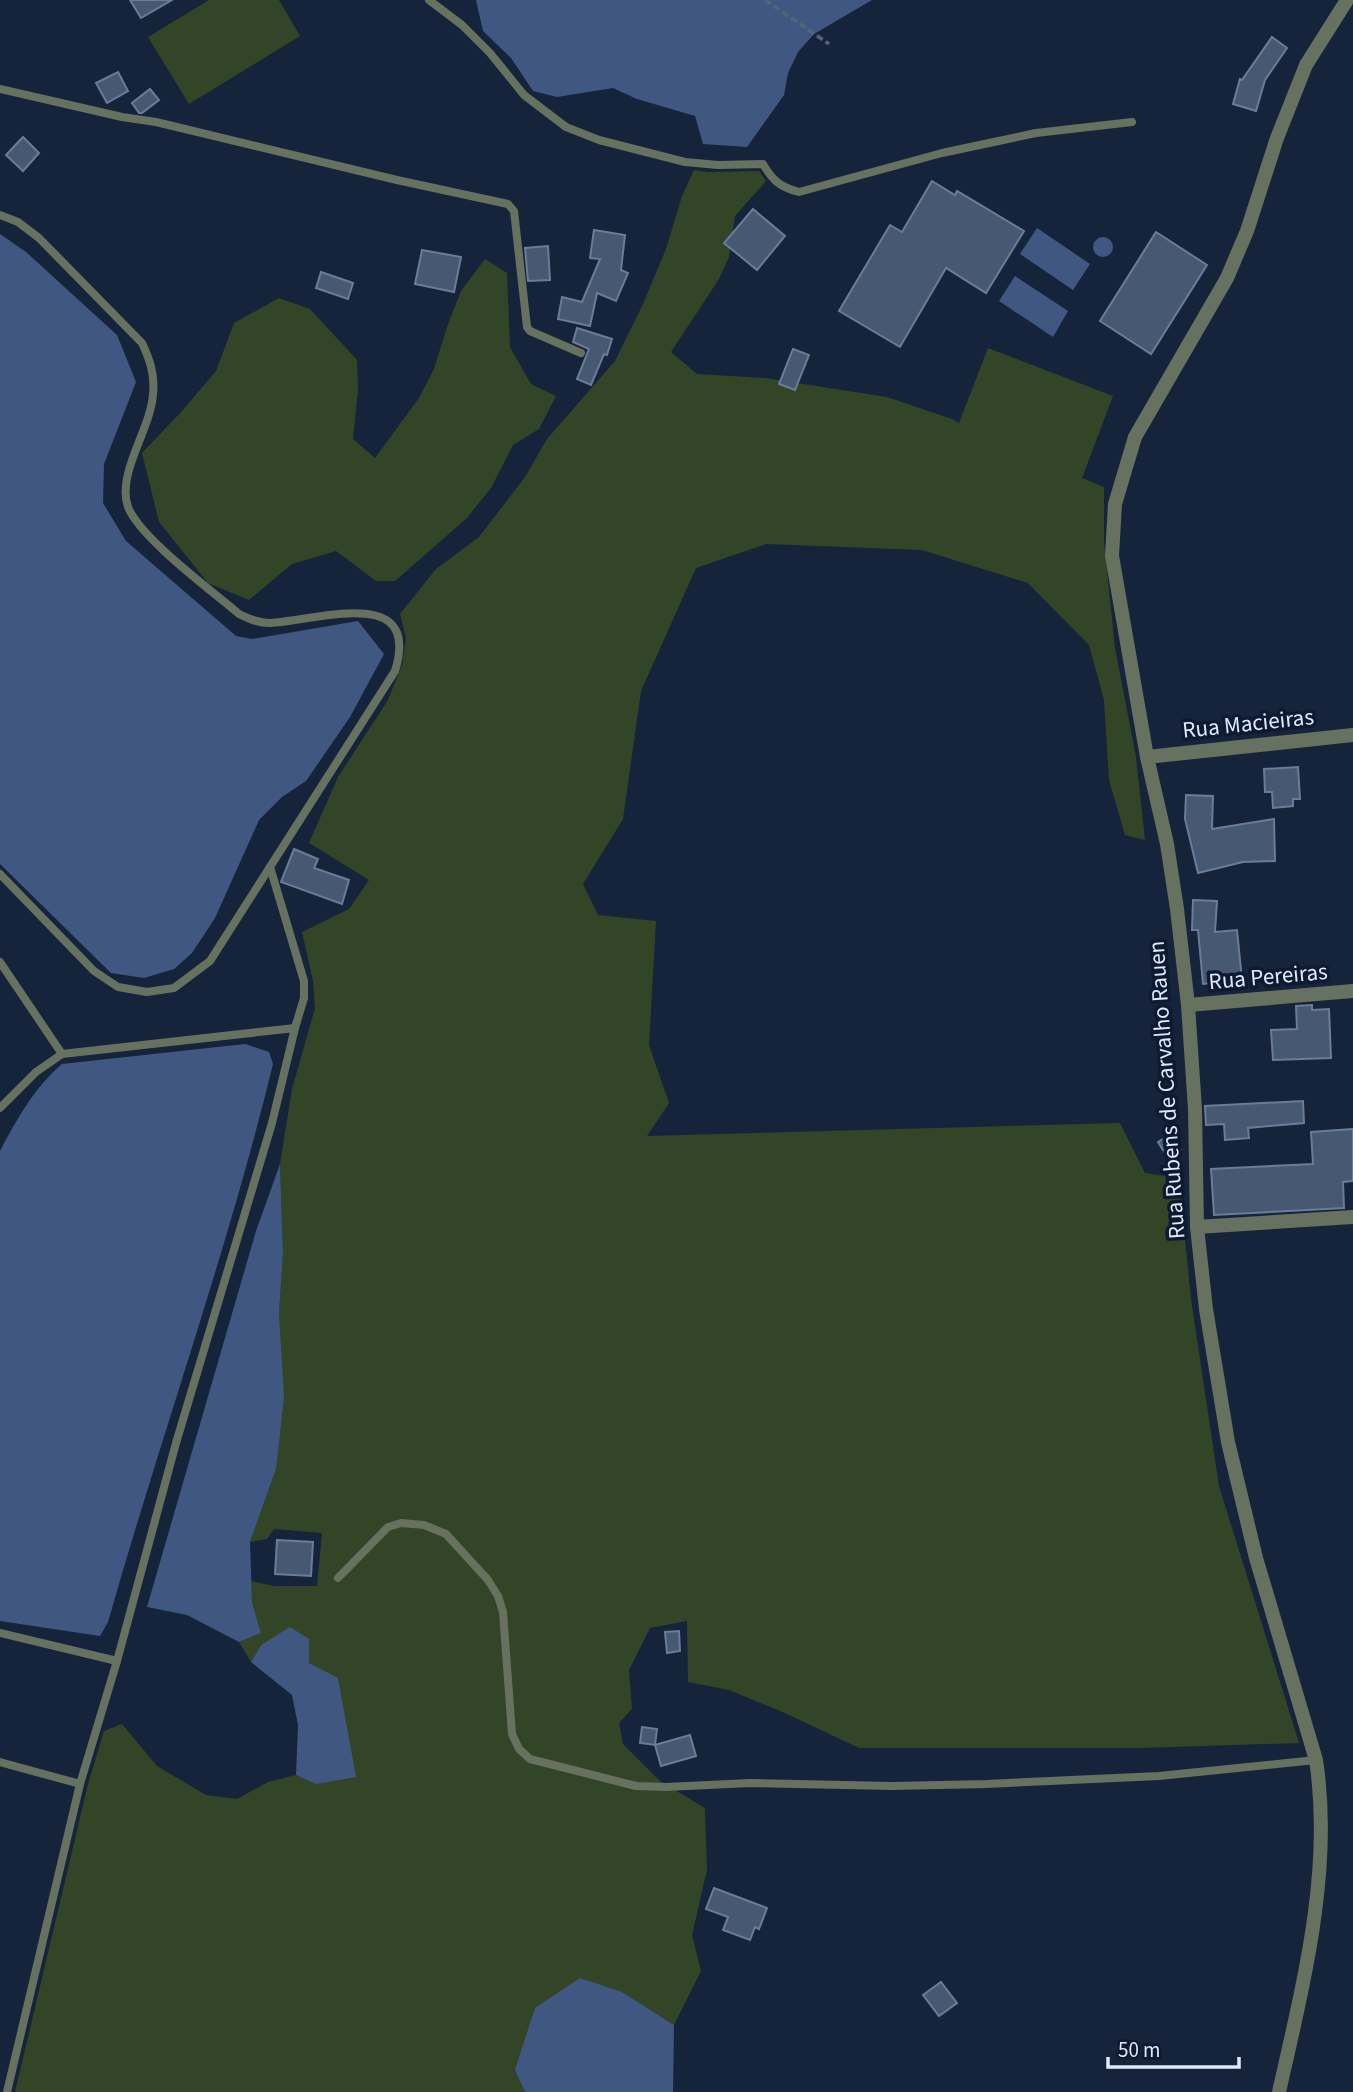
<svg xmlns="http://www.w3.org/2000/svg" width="1353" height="2092" viewBox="0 0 1353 2092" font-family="'Source Sans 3',sans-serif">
  <rect width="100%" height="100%" fill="#16243b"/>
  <!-- green -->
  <g fill="#324526">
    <path d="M209 0H279L300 36 189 104 148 37Z"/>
    <path d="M694 170 707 172 759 171 766 181 735 216 729 257 719 279 671 352 697 374 765 378 887 397 952 419 959 423 988 348 1113 396 1082 478 1104 487V542L1115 648 1136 757 1145 840 1125 835 1109 780 1104 700 1089 645 1028 583 922 550 766 544 696 568 641 691 623 819 583 884 598 915 656 921 649 1045 669 1103 647 1136 1120 1123 1145 1173 1179 1178 1191 1299 1219 1486 1299 1743 1141 1748H859L785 1713 729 1690 688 1682 687 1621 650 1628 629 1670 632 1709 619 1723 623 1744 660 1781 705 1808 707 1870 692 1935 701 1971 674 2025 622 1992 516 2070 525 2092H15L88 1784 104 1731 122 1724 157 1766 206 1795 237 1799 268 1782 296 1775 317 1784 345 1719 338 1678 261 1645 251 1662 239 1642 261 1633 252 1602 251 1581 274 1586H317L322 1533 274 1529 267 1539 250 1542 276 1469 279 1314 283 1253 280 1164 292 1089 315 1008 313 981 302 932 349 909 369 880 309 843 338 777 388 700 402 665 406 638 400 614 436 569 479 537 525 477 547 439 615 361 643 304 666 249 682 196Z"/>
    <path d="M485 259 507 273 510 347 531 384 556 396 539 429 513 445 491 488 467 518 395 581H376L336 551 292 564 249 600 208 583 159 522 142 453 182 411 216 371 234 323 279 298 310 309 357 360 358 389 353 439 375 458 419 398 434 369 447 327 461 291Z"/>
  </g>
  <!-- water -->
  <g fill="#405881">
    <path d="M476 0H872L814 34 798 52 788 73 784 95 747 147 703 144 695 116 637 99 613 88 557 97 533 91 511 58 483 31Z"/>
    <path d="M1037 228 1090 264 1073 290 1020 254Z"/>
    <path d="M0 234 26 252 117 335 136 382 104 464 103 503 126 541 236 636 252 639 358 621 384 654 350 717 306 781 282 797 259 820 215 918 192 953 174 969 144 978 111 973 0 864Z"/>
    <circle cx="1103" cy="247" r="10"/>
    <path d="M1015 276 1068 311 1053 337 999 301Z"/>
    <path d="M245 1044 269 1052 273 1064C227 1253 161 1435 108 1622L100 1636 0 1621V1151C17 1119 34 1088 62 1064Z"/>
    <path d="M280 1164 283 1253 279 1314 284 1397 276 1469 250 1542 252 1602 261 1633 239 1642 187 1615 147 1607 256 1231Z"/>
    <path d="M290 1627 309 1639V1663L338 1678 356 1777 316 1784 296 1775 298 1725 292 1695 251 1662 261 1645Z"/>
    <path d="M580 1978 622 1992 674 2025 673 2092H525L515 2070 535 2008Z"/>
  </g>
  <!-- building -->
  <g fill="#475872" stroke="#6b7c98" stroke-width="2">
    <path d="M130 0H172L141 18Z"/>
    <path d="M1272 37 1287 48 1265 80 1256 111 1233 104 1240 79 1242 80Z"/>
    <path d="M118 72 128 91 107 103 96 83Z"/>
    <path d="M150 89 159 100 142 113H139L132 103Z"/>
    <path d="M23 137 39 153 23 171 6 155Z"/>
    <path d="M932 181 955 195 957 191 1024 231 986 293 946 268 900 347 839 311 890 225 902 232Z"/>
    <path d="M753 209 785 236 757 270 724 243Z"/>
    <path d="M594 230 625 235 621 270 628 273 616 301 597 293 590 326 558 319 562 297 582 302 600 259 590 258Z"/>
    <path d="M1156 232 1207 265 1151 354 1100 321Z"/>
    <path d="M548 246 550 280 528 281 525 248Z"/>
    <path d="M422 250 461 257 454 292 415 284Z"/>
    <path d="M321 272 353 283 348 299 316 288Z"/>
    <path d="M577 328 612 339 607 355 604 354 591 385 577 379 589 349 573 342Z"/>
    <path d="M793 349 809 355 795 390 779 384Z"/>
    <path d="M1298 767 1300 799H1293V806L1273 808 1272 792H1265L1264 769Z"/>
    <path d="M1186 795 1213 796 1212 829 1274 819 1275 861 1243 862 1198 873 1185 819Z"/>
    <path d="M294 849 318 859 314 868 349 880 342 904 281 882Z"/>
    <path d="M1193 900 1217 901 1215 932 1237 930 1242 980 1203 984 1198 930H1192Z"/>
    <path d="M1312 1005V1010L1329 1009 1331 1058 1273 1060 1271 1030 1297 1029 1296 1006Z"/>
    <path d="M1303 1101 1304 1123 1248 1128 1249 1138 1225 1140 1224 1124 1206 1125 1205 1106Z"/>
    <path d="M1353 1129V1181L1343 1182 1344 1208 1214 1215 1211 1169 1313 1164 1311 1132Z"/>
    <path d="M1171 1134 1181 1150 1168 1158 1158 1142Z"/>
    <path d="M277 1540 313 1542 311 1576 275 1574Z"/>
    <path d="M679 1631 680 1651 667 1653 665 1632Z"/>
    <path d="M642 1727 657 1729 655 1745 640 1743Z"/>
    <path d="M690 1735 696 1756 661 1766 655 1745Z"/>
    <path d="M714 1888 767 1908 759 1929 755 1927 750 1940 723 1930 728 1917 706 1909Z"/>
    <path d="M941 1982 957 2003 939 2016 923 1995Z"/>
  </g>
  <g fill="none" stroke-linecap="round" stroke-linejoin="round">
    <!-- path -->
    <path stroke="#556277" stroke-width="3.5" stroke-dasharray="7 3.5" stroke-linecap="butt" d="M765 0 829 44"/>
    <!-- service -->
    <g stroke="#66725f" stroke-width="8">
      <path d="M429 0 462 25 490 53 524 95 566 127 599 140 685 162 718 165 763 164C773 181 780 187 799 192L942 153 1036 133 1132 122"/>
      <path d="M0 89 122 117 156 122 397 180 508 204 514 211 527 327 530 331 581 353"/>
      <path d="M0 215 18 222 39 238 142 343C150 360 155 375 153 394 151 429 116 474 128 507 140 538 211 590 239 614 249 619 258 623 270 623 315 621 422 583 395 671L210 961 174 988 147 992 118 987 94 971 0 874"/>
      <path d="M270 867 304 981V998L295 1028"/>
      <path d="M0 962 62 1054"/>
      <path d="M0 1108 36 1072 62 1054 295 1028 272 1123 176 1443 117 1661"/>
      <path d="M338 1578 388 1527 401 1523 424 1525 446 1534 488 1580 498 1596 503 1612 512 1734 519 1749 530 1759 636 1786 666 1787 750 1783 892 1786 986 1784 1159 1776 1316 1760"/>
      <path d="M0 1633 117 1661 80 1784 7 2092"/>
      <path d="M0 1762 80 1784"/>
    </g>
    <!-- minor -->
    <g stroke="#66725f" stroke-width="14">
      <path d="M1147 757 1353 735"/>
      <path d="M1188 1005 1353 991"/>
      <path d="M1197 1227 1353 1217"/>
      <path d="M1279 2092C1303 1985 1333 1870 1316 1760L1256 1558 1228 1442 1206 1309 1197 1227 1195 1109 1188 1005 1177 909 1167 844 1147 757 1112 556 1115 504 1135 437 1227 278 1247 231 1277 138 1306 65 1347 0"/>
    </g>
  </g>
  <g text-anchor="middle" stroke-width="7" stroke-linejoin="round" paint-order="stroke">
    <!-- street labels -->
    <g font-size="23" fill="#dfe9f9" stroke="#0d1a31">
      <text transform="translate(1248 723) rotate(-6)" y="8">Rua Macieiras</text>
      <text transform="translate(1268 976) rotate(-5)" y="8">Rua Pereiras</text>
      <text transform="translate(1166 1090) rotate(-94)" y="8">Rua Rubens de Carvalho Rauen</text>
    </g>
  </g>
  <!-- scale -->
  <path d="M1108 2057v10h131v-10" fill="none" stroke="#dfe9f9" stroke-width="3.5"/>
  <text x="1118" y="2057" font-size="21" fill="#dfe9f9" stroke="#0d1a31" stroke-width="5" paint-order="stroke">50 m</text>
</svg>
